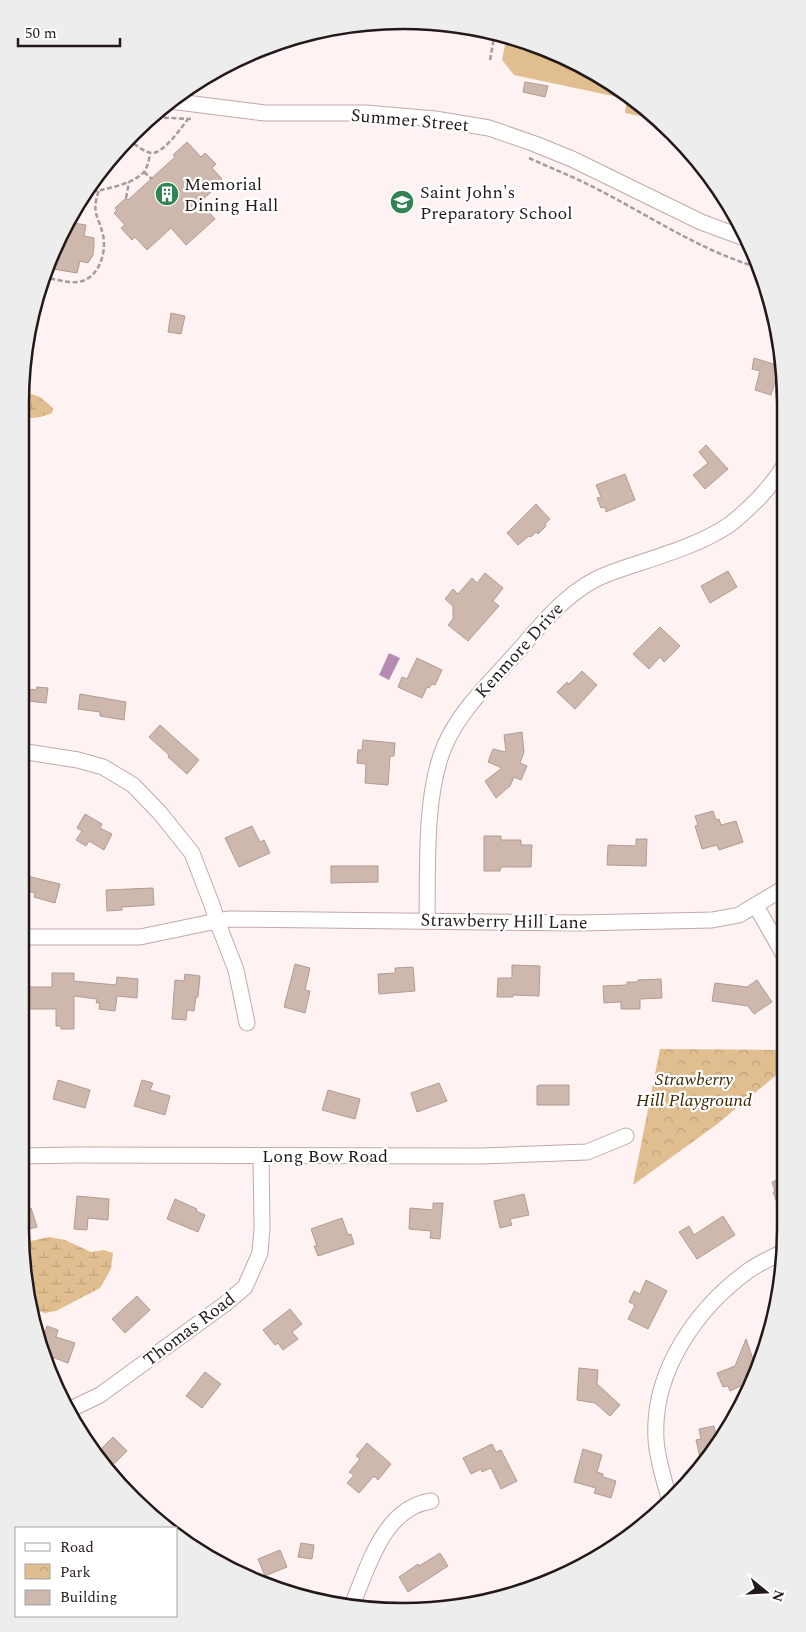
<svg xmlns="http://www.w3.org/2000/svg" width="806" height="1632" viewBox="0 0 806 1632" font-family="Spectral,serif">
  <defs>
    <pattern id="wetland-marsh" width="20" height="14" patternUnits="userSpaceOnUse" patternTransform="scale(1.25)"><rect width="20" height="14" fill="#e0be8f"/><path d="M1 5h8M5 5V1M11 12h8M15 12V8" fill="none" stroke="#c0a37b"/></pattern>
    <pattern id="park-crowns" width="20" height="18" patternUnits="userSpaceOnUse" patternTransform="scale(1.25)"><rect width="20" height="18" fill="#e0be8f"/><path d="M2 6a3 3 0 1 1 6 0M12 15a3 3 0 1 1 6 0" fill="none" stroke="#c0a37b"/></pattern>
  </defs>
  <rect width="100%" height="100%" fill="#fef3f2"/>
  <!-- wetland -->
  <g fill="url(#wetland-marsh)">
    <path d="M21 381 28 393 40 397 53 408 52 413C42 417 31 420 21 416Z"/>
    <path d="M49 1237 65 1240 91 1252 104 1250 113 1253 111 1269 100 1288 56 1311 45 1313 33 1309 23 1244 31 1241Z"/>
  </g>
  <!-- park -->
  <path fill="url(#park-crowns)" d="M660 1049 785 1050V1068L716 1125 633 1185Z"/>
  <!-- pitch -->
  <path fill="#e0be8f" d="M507 35 572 59 636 99 656 119 625 113 627 99 514 75 502 60Z"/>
  <!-- water -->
  <path fill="#b58bb3" d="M389 653 400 658 389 680 379 675Z"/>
  <!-- building -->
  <g fill="#ceb7ac" stroke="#b29c91">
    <path d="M525 82 548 86 545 97 523 92Z"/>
    <path d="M187 142 201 157 205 153 216 164 212 168 222 179 219 182 221 183 200 202 215 219 186 245 171 228 147 250 135 237 132 240 121 228 125 225 114 213 117 210 115 208 126 198 128 200 175 157 173 155Z"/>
    <path d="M67 222 86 225 84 236 94 238V245L93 255 88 263 80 261 77 273 47 268 59 234Z"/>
    <path d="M171 313 185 316 181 334 168 332Z"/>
    <path d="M754 358 780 366 771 395 755 390 760 371 752 369Z"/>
    <path d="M706 445 728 469 705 489 693 475 708 463 699 452Z"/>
    <path d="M625 474 635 500 606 512 605 507 601 508 597 498 601 497 596 485Z"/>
    <path d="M536 504 550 519 545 524 546 526 538 534 536 532 531 537 529 536 518 545 507 533Z"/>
    <path d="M728 571 737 587 710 603 701 586Z"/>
    <path d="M485 573 503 588 493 601 499 606 468 641 448 625 453 619V606L445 599 453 589 458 594 472 578 477 583Z"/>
    <path d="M660 627 680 646 664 662 660 657 649 669 633 654Z"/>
    <path d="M417 658 442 670 435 685 432 684 429 688 427 687 422 698 398 687 402 677 407 679Z"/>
    <path d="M582 671 597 685 575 709 557 692 567 682 569 684Z"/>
    <path d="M37 687 48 688 46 703 20 700 21 688 36 690Z"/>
    <path d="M80 694 126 702 124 720 100 716V712L78 709Z"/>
    <path d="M160 725 199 760 187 774 168 757 169 755 149 737Z"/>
    <path d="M522 732 524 752 520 763 527 766 521 780 514 777 510 786 496 798 485 781 502 768 488 762 493 749 506 752 504 735Z"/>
    <path d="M363 740 395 743 394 756H390L388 785 365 783 366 764 357 763 358 750H362Z"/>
    <path d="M713 811 716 820 719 819 721 825 736 821 743 842 719 850 717 845 702 849 695 826 698 825 695 816Z"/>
    <path d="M85 814 102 824 100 828 112 834 104 850 89 841 86 846 76 840 82 831 77 828Z"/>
    <path d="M252 826 260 842 264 840 270 853 239 867 225 838Z"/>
    <path d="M484 836H501V840H521V845H532L531 867H501L500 871H484Z"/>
    <path d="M636 839H647L646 866 607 865 608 845 636 846Z"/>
    <path d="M331 866H378V882L331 883Z"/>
    <path d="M27 876 60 884 55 903 34 897 35 893 23 890Z"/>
    <path d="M153 888 154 905 122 907V910L107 911 106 890Z"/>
    <path d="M295 964 310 968 305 990 310 991 305 1013 284 1007Z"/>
    <path d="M512 965 540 966 539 996 513 995V997H497L498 978H512Z"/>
    <path d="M413 967 415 991 379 994 378 974 395 973V968Z"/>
    <path d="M52 973H74V981L116 985 117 977 138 979 137 998 117 996 115 1011 99 1009 100 1003H96L97 999 74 996V1029H61V1026H56V1009H27V987H52Z"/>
    <path d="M185 974 200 976 198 997H196L194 1011 187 1010 186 1020 172 1019 175 980 184 981Z"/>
    <path d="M661 979 662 998 640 999V1009H621V1002L604 1003 603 986 627 985V982H638V980Z"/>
    <path d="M757 980 772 1002 754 1014 748 1006 712 1001 715 983 747 987Z"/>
    <path d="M58 1080 90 1090 85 1108 53 1099Z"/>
    <path d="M142 1080 153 1083 150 1090 170 1096 165 1115 134 1106Z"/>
    <path d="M439 1083 447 1101 417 1112 411 1093Z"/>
    <path d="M540 1085H569V1105H537V1086Z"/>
    <path d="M328 1090 360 1099 355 1119 322 1110Z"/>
    <path d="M785 1177V1221L784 1222 773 1192H775L772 1182Z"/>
    <path d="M524 1194 529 1215 510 1219 512 1225 500 1228 494 1201Z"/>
    <path d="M77 1196 109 1199 108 1220 88 1218 87 1230 74 1229Z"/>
    <path d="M175 1199 197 1209 196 1211 205 1215 198 1232 167 1219Z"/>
    <path d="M433 1203H443L440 1239 430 1238 431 1231 409 1229 410 1208 433 1210Z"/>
    <path d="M31 1208 37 1227 20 1231V1211Z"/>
    <path d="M723 1216 735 1235 697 1259 679 1232 689 1226 694 1235Z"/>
    <path d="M342 1218 348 1235 351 1234 354 1244 318 1256 314 1246H317L311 1229Z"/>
    <path d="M646 1280 667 1291 648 1329 628 1319 635 1305 629 1302 634 1291 640 1294Z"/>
    <path d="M137 1296 150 1310 125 1333 112 1319Z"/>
    <path d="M290 1309 302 1324 292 1332 298 1339 283 1350 278 1343 275 1345 263 1330Z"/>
    <path d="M47 1326 58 1330 56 1337 75 1343 68 1363 41 1353 40 1347Z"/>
    <path d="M746 1339 753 1359 760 1362 749 1393 745 1384 730 1391 728 1386 723 1387 717 1373 735 1366Z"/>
    <path d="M579 1368 598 1370 597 1384 620 1405 610 1416 595 1403 577 1400Z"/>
    <path d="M205 1372 221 1384 202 1408 186 1396Z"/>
    <path d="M714 1426 717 1440 701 1462 696 1440 701 1439 699 1429Z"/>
    <path d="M113 1437 127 1451 108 1470 99 1462 95 1455Z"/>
    <path d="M367 1443 391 1464 378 1480 374 1476 359 1493 347 1483 354 1475 349 1472 360 1459 356 1456Z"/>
    <path d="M492 1444 496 1452 501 1450 517 1481 501 1489 491 1468 482 1472 481 1469 471 1474 463 1458Z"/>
    <path d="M583 1449 602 1455 597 1472 603 1474V1477L616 1481 611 1498 594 1493 596 1488 574 1482Z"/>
    <path d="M301 1543 314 1545 312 1559 298 1557Z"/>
    <path d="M280 1550 287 1567 265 1576 258 1559Z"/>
    <path d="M440 1553 448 1566 408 1592 399 1577 418 1564 419 1566Z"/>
  </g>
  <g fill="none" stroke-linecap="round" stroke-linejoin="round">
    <!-- minor casing -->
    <g stroke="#c2a9a7" stroke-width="17">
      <g id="minor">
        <path d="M170 101 265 113H366L435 119 489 128 535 144 572 159 701 222 747 239"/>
        <path d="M756 906 784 955"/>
        <path d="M427 921C428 868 424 793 445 745 461 708 493 680 519 650 545 620 571 587 610 573 648 559 695 548 729 525 740 517 750 507 760 497 768 488 777 478 783 467"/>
        <path d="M20 937H140L217 921 212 905 192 853 160 813 133 785 103 767 78 760 20 751"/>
        <path d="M247 1023 236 970 217 921 229 919 579 923 712 920 739 915 784 888"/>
        <path d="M20 1156 75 1155 481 1156 587 1152 626 1136"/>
        <path d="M71 1409 100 1395 225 1304 245 1287 260 1253 262 1228 261 1156"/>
        <path d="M670 1502C665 1482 657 1460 656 1439 652 1372 696 1309 748 1271 759 1263 773 1257 785 1251"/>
        <path d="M352 1605C368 1568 383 1508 431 1501"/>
      </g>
    </g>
    <!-- path -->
    <g stroke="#a69b9a" stroke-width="2.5" stroke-dasharray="5 2.5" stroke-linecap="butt">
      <path d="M490 60 495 32"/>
      <path d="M149 117 191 119"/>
      <path d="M128 139C135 144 143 152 152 153 163 154 181 128 188 119"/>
      <path d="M529 158C548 167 567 174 585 183 643 211 697 250 760 268"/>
      <path d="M144 172 152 179"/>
      <path d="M85 193C102 190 132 185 144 172 148 166 149 160 150 153"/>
      <path d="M126 198 129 182"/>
      <path d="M43 277C54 279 67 283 78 282 99 279 107 252 103 235 98 214 91 214 99 190"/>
    </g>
    <!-- minor -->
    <use href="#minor" stroke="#fff" stroke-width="15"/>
  </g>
  <!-- icons -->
  <defs>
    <g id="building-disc" transform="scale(1.25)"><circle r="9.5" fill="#318354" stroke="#fff"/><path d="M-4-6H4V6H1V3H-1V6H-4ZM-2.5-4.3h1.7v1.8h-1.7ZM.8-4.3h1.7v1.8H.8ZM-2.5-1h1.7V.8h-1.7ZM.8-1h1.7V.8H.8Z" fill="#fff"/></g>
    <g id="school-disc" transform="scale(1.25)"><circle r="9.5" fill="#318354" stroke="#fff"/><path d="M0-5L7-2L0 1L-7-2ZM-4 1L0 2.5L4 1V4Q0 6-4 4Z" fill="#fff"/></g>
  </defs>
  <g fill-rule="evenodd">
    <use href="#building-disc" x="167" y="194"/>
    <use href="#school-disc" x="402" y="202"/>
  </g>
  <g text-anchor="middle" stroke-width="4.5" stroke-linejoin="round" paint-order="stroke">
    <!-- street labels -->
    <g font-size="18" fill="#221918" stroke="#fff">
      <text transform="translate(410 120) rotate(5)" y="6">Summer Street</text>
      <text transform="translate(519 650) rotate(-48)" y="6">Kenmore Drive</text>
      <text transform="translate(504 921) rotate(1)" y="6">Strawberry Hill Lane</text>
      <text x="325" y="1162">Long Bow Road</text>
      <text transform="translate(189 1329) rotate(-37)" y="6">Thomas Road</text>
    </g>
    <!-- poi labels -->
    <g font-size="18" fill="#221918" stroke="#fff" text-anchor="start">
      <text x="184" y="190">Memorial<tspan x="184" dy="21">Dining Hall</tspan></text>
      <text x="420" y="198">Saint John's<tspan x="420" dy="21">Preparatory School</tspan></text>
    </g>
    <!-- park labels -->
    <g font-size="18" font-style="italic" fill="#3e2600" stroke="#fff">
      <text x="694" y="1085">Strawberry<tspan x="694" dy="21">Hill Playground</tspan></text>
    </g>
  </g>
  <!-- crop -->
  <path d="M0 0H806V1632H0ZM403 29H403A374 374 0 0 1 777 403V1229A374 374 0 0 1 403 1603H403A374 374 0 0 1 29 1229V403A374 374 0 0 1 403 29Z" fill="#ededed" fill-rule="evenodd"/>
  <path fill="none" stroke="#221918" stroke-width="2.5" d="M403 29H403A374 374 0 0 1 777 403V1229A374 374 0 0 1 403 1603H403A374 374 0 0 1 29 1229V403A374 374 0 0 1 403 29Z"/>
  <!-- legend -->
  <rect x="15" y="1527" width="162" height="90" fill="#ffffff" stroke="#a7a3a3"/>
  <rect x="25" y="1543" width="25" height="8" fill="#ffffff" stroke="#a7a3a3"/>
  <text x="60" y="1552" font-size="15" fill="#221918">Road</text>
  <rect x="25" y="1564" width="25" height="15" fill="url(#park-crowns)" stroke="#a7a3a3"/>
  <text x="60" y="1577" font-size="15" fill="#221918">Park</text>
  <rect x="25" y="1590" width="25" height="15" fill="#ceb7ac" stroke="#a7a3a3"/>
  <text x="60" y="1602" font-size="15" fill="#221918">Building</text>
  <!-- north arrow -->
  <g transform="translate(766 1592) rotate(108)" stroke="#ffffff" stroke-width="4" paint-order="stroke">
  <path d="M0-4L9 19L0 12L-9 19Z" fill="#221918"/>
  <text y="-8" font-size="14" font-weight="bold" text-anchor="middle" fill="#221918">N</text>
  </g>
  <!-- scale -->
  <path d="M18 38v8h102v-8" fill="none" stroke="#221918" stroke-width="2.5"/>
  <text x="25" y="38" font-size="15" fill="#221918" stroke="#ffffff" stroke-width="4" paint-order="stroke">50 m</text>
</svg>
